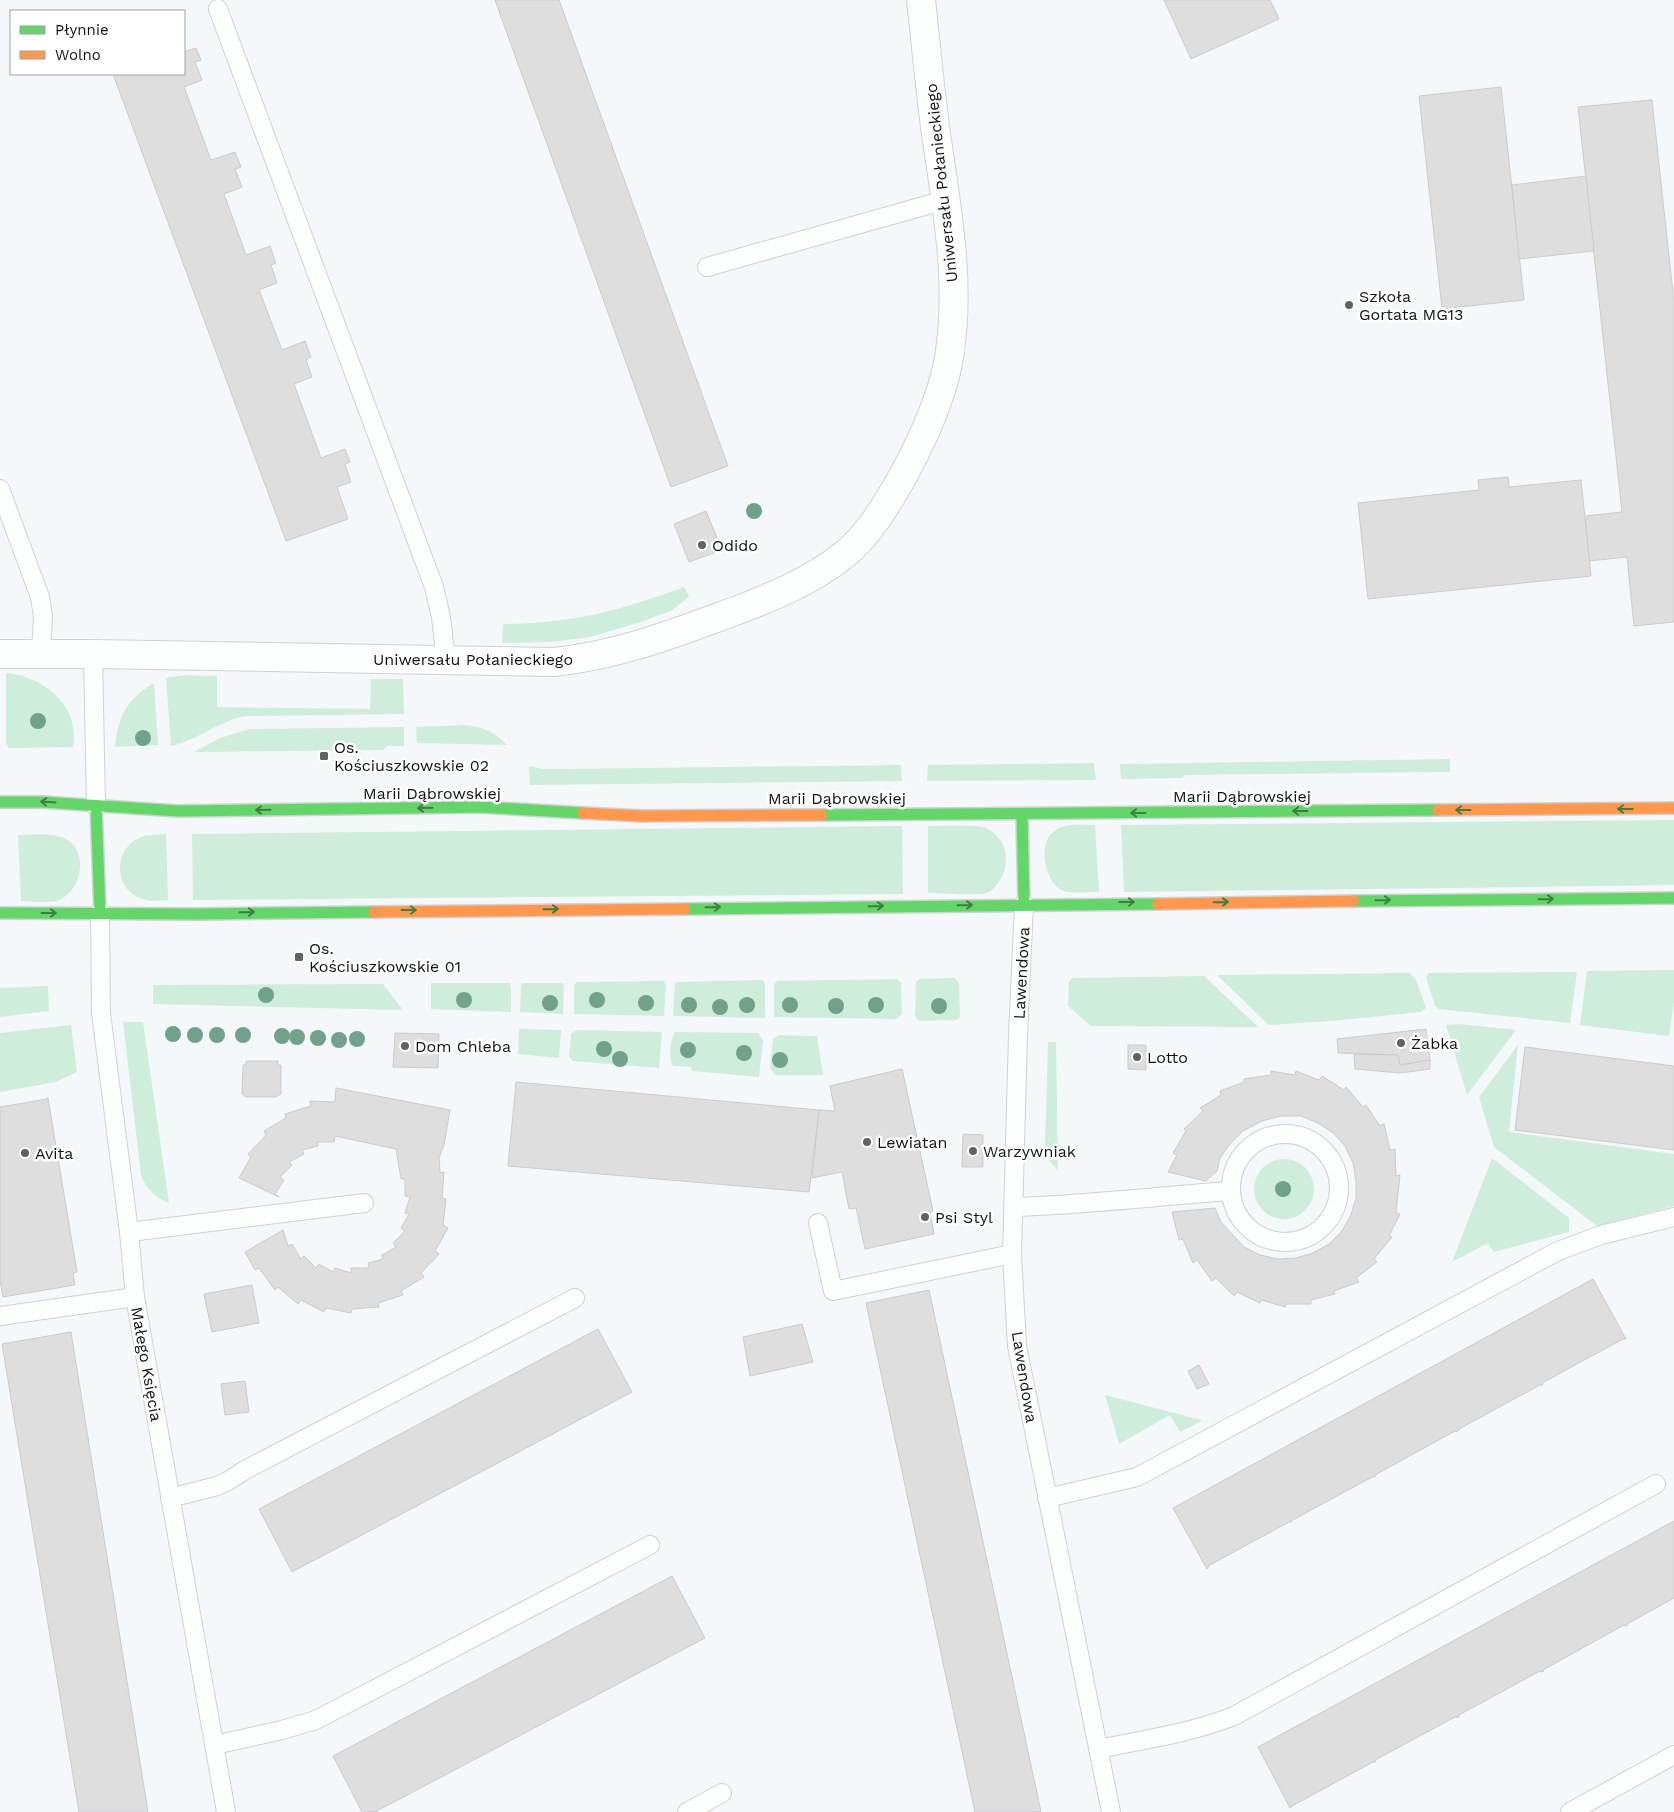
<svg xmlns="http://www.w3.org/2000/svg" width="1674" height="1812" viewBox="0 0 1674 1812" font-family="'Work Sans',sans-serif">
  <rect width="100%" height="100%" fill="#f4f8fb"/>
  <!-- green -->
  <g fill="#ceedda">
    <path d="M684 587 689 596 673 610 641 622 590 637 551 642 502 643 503 624C571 624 621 610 684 587Z"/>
    <path d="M6 673C44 676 80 706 73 747L9 748 6 743Z"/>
    <path d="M185 675 217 676V707L370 709 371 679H403L404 714 245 716C217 722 196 741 171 746L166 678Z"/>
    <path d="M154 683 158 745 115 747C118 716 127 699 154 683Z"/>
    <path d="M466 725C483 727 495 732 507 745L417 743 416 727Z"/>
    <path d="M404 727V746H387L383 750 194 752 220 738 250 729Z"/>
    <path d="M1450 759V772L1184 775 1183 778 1121 779 1120 764Z"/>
    <path d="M1094 763 1096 780 927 781 928 765Z"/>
    <path d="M901 765 902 781 530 785 529 766 543 769H563Z"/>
    <path d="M1674 820V885L1124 892 1121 825Z"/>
    <path d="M1095 825 1099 892C1088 892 1074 894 1064 891 1046 885 1038 847 1051 834 1061 822 1081 825 1095 825Z"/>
    <path d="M902 826 903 894 193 900 192 834Z"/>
    <path d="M928 826C941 826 976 824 986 828 1008 839 1012 865 998 883 995 887 991 892 986 893 975 896 942 893 928 893Z"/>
    <path d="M166 834 168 900C157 901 147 902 137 897 113 884 115 849 139 838 148 834 158 835 166 834Z"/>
    <path d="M18 835C33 835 50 832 64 838 89 849 83 890 59 900 48 904 32 901 21 901Z"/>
    <path d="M1674 970V1001L1669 1036 1580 1025 1587 971Z"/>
    <path d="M1577 972 1570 1023 1439 1009 1435 1006 1426 977 1429 973Z"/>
    <path d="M1410 973 1416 980 1426 1008 1421 1012 1332 1021 1269 1025 1217 975Z"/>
    <path d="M1204 976 1258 1027 1091 1026 1068 1006 1069 982 1072 978Z"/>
    <path d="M955 978 959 983 960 1017 956 1020 919 1021 915 1016 916 982 919 979Z"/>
    <path d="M897 979 901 983 902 1014 896 1019 774 1017V984L778 981Z"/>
    <path d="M763 980 765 984V1018L673 1016 675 983 678 982Z"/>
    <path d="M664 981 666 985 664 1016 574 1014V985L577 982Z"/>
    <path d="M431 983H509L511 986V1012L431 1009Z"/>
    <path d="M524 983H562L564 986 563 1014 520 1012 521 985Z"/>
    <path d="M383 984 403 1010 153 1004V985Z"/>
    <path d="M48 986 49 1011 0 1017V988Z"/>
    <path d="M123 1022H143L169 1203C155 1197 146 1189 141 1175Z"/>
    <path d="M1459 1024 1516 1030 1467 1095 1446 1025Z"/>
    <path d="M71 1025 77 1072 56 1082 0 1092V1033Z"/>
    <path d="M519 1029 561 1030 559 1058 518 1054Z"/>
    <path d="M576 1030 662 1032 659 1068 573 1061 569 1057 571 1034Z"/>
    <path d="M675 1032 758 1033 763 1040 759 1077 692 1071 691 1067 673 1066C668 1058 670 1040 675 1032Z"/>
    <path d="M779 1035 817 1036 823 1075H775L770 1068 773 1039Z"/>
    <path d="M1048 1042H1056L1058 1171 1049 1160 1045 1148Z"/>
    <path d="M1518 1045 1509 1132 1674 1154V1206L1597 1226 1494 1147 1479 1097Z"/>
    <path d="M1492 1158 1569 1218V1232L1494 1252 1488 1243 1452 1262Z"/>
    <circle cx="1284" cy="1189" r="30"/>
    <path d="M1105 1395 1201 1420 1202 1421 1180 1432 1170 1415 1119 1444Z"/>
  </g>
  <!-- building -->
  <g fill="#dededf" stroke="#cbcbcc">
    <path d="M495 0H559L728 466 671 487Z"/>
    <path d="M1164 0H1270L1279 19 1191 59Z"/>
    <path d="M196 48 201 60 195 62 202 80 184 87 211 160 235 152 241 167 235 169 242 187 224 194 246 255 270 246 276 263 271 265 277 283 259 290 282 350 305 341 311 357 306 360 312 377 294 384 321 458 345 449 350 462 345 464 351 482 337 487 348 519 286 541 113 74H184V52Z"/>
    <path d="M1501 87 1524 300 1442 309 1419 96Z"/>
    <path d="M1652 100 1674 302V622L1634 626 1627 557 1589 561 1585 516 1622 512 1578 107Z"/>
    <path d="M1586 176 1594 251 1519 259 1512 185Z"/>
    <path d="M1508 477 1509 487 1581 480 1591 576 1368 599 1358 503 1479 490 1478 480Z"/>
    <path d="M706 511 722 550 689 562 674 524Z"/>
    <path d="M1426 1029 1430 1060 1400 1065 1398 1055 1338 1053 1337 1039Z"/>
    <path d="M395 1033 439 1034 438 1068 393 1067Z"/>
    <path d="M1128 1045H1146V1070L1128 1069Z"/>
    <path d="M1525 1047 1674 1066V1150L1515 1130Z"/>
    <path d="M1354 1054 1398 1055 1400 1065 1430 1060V1069L1400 1073 1355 1069Z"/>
    <path d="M246 1061H278V1065H281V1094L276 1097H246L242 1094 243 1065H246Z"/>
    <path d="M902 1069 933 1211 930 1212 934 1234 865 1249 856 1208 849 1209 842 1172 812 1178 819 1110 835 1111 830 1086Z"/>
    <path d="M1271 1071 1295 1075 1296 1071 1319 1080 1322 1076 1344 1090 1346 1087 1363 1107 1366 1105 1380 1126 1384 1124 1390 1150 1395 1149 1396 1176 1400 1175 1396 1212 1400 1214 1389 1236 1392 1237 1374 1259 1377 1262 1356 1278 1359 1282 1334 1291 1335 1294 1311 1300V1304H1286L1285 1307 1261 1300 1260 1303 1237 1292 1234 1296 1216 1278 1212 1281 1197 1260 1193 1263 1183 1239 1179 1240 1172 1212 1215 1208 1221 1222 1244 1247 1260 1255 1278 1259 1296 1258 1313 1253 1329 1244 1342 1231 1351 1215 1356 1198V1180L1353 1163 1345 1146 1333 1133 1318 1123 1301 1116H1281L1262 1121 1243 1131 1230 1144 1220 1158 1217 1171 1206 1181 1168 1172 1177 1155 1173 1153 1186 1131 1184 1129 1203 1111 1200 1108 1221 1095 1220 1091 1244 1082V1079L1271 1075Z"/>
    <path d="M516 1082 819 1110 809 1192 508 1166Z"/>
    <path d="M336 1088 450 1110 444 1145 439 1158 440 1173 444 1172 442 1198 446 1199 443 1225 448 1228 435 1251 439 1254 421 1273 424 1277 401 1291 403 1295 378 1303 379 1307 352 1309 351 1313 326 1308 324 1312 301 1300 298 1304 278 1287 275 1290 259 1268 255 1270 245 1252 283 1230 288 1246 292 1244 301 1259 304 1256 316 1268 319 1264 333 1272 335 1268 351 1273V1268H369L368 1263 383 1259 382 1255 396 1247 393 1243 405 1231 401 1228 409 1214 405 1213 410 1197 405 1196V1179H401L396 1149 335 1136 334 1142H318V1146L302 1150 304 1154 289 1162 292 1165 280 1177 284 1180 275 1194 279 1197 239 1178 251 1157 248 1154 266 1135 264 1131 286 1118 285 1114 311 1106 310 1101 335 1102Z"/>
    <path d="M47 1098H48L77 1272 73 1273 75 1285 3 1297 0 1280V1107L47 1099Z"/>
    <path d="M963 1134 983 1135V1167H962Z"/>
    <path d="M1593 1279 1626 1339H1623L1542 1383 1543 1385H1540L1459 1429V1430L1457 1432 1455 1431 1375 1475V1477H1372L1291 1521 1292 1522H1289L1208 1566V1568L1207 1569 1173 1508Z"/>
    <path d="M252 1285 259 1323 212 1332 204 1294Z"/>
    <path d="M929 1290 1041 1812H975L866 1303Z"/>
    <path d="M802 1324 813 1362 750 1376 743 1337Z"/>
    <path d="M598 1329 632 1392 292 1572 259 1509Z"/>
    <path d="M71 1332 148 1812H79L2 1344Z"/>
    <path d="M1199 1365 1209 1384 1197 1389 1188 1371Z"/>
    <path d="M245 1381 249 1412 225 1415 221 1384Z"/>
    <path d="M1674 1521V1598L1627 1624V1626L1624 1625 1543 1670 1544 1671 1541 1672 1540 1671 1459 1715V1717L1457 1718V1716L1375 1760 1376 1762H1373L1292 1806 1290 1808 1258 1747Z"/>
    <path d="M672 1576 705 1638 375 1812H362L333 1756Z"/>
  </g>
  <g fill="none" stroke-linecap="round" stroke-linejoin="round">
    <!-- lane casing -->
    <g stroke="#cfd2d4" stroke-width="20">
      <g id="lane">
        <path d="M218 9 434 587 441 617 446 660"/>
        <path d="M707 267 945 200"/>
        <path d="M0 489 40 597 43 616 41 653"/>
        <path d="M93 654 96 806"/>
        <path d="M1024 904 1018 1035 1012 1254 1017 1346 1111 1812"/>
        <path d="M100 912 101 1013 129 1232 135 1297 226 1812"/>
        <circle cx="1285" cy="1188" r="54"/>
        <path d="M1014 1207C1086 1205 1158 1196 1230 1191"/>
        <path d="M818 1223 833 1291 1012 1254"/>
        <path d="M129 1232 364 1203"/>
        <path d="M0 1316 135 1297"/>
        <path d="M170 1498 217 1486 228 1481 245 1470 575 1298"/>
        <path d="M1047 1498 1137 1477 1558 1251 1601 1235 1674 1217"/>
        <path d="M215 1745 282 1730 316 1720 650 1545"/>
        <path d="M1098 1749C1143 1740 1191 1733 1234 1716L1656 1484"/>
        <path d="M687 1812 722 1793"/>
        <path d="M1570 1812 1674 1755"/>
      </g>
    </g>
    <!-- street casing -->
    <g stroke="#cfd2d4" stroke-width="30">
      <path id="street" d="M0 654H93L554 662C615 656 670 635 727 614 768 599 810 582 844 555 869 535 887 504 903 476 922 441 940 403 948 363 962 288 947 209 936 134 930 90 926 45 921 0"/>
    </g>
    <!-- fast casing -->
    <g stroke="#cfd2d4" stroke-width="14">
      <g id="fast">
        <path d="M0 802H42L178 811 480 807 583 813"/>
        <path d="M96 806 100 912"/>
        <path d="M1022 814 1024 904"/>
        <path d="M822 815 1438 810"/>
        <path d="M1354 901 1674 898"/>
        <path d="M685 909 1158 904"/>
        <path d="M0 913 198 914 374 912"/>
      </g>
    </g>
    <!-- slow casing -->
    <g stroke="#cfd2d4" stroke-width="14">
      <g id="slow">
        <path d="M1438 810 1674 808"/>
        <path d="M583 813 641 816 822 815"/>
        <path d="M1158 904 1354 901"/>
        <path d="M374 912 685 909"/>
      </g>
    </g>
    <!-- lane -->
    <use href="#lane" stroke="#fdfefe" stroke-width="18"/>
    <!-- street -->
    <use href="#street" stroke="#fdfefe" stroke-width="28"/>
    <!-- fast -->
    <use href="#fast" stroke="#63d668" stroke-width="11"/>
    <!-- slow -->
    <use href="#slow" stroke="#ff974d" stroke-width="11"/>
  </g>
  <!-- trees -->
  <g fill="#6fa18b">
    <circle cx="754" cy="511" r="8"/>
    <circle cx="38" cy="721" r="8"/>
    <circle cx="143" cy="738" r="8"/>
    <circle cx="266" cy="995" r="8"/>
    <circle cx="464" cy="1000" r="8"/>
    <circle cx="597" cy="1000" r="8"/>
    <circle cx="550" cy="1003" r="8"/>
    <circle cx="646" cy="1003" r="8"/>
    <circle cx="689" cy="1005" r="8"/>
    <circle cx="747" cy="1005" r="8"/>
    <circle cx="790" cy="1005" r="8"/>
    <circle cx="876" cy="1005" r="8"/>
    <circle cx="836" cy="1006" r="8"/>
    <circle cx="939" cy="1006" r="8"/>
    <circle cx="720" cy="1007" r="8"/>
    <circle cx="173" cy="1034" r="8"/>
    <circle cx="195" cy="1035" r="8"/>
    <circle cx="217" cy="1035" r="8"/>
    <circle cx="243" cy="1035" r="8"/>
    <circle cx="282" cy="1036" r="8"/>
    <circle cx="297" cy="1037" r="8"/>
    <circle cx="318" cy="1038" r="8"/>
    <circle cx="357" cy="1039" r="8"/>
    <circle cx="339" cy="1040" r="8"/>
    <circle cx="604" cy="1049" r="8"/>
    <circle cx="688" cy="1050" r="8"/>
    <circle cx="744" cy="1053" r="8"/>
    <circle cx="620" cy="1059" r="8"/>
    <circle cx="780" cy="1060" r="8"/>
    <circle cx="1283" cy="1189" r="8"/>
  </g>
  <!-- one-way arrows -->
  <defs><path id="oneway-shaft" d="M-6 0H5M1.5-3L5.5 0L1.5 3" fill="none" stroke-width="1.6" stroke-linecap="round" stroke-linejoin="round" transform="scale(1.25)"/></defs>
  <g stroke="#3e7e42">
    <use href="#oneway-shaft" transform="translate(48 802) rotate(-176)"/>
    <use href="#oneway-shaft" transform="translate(425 808) rotate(179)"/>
    <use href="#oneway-shaft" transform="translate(1625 809) rotate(180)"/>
    <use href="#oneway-shaft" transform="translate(263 810) rotate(179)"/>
    <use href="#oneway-shaft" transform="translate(1463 810) rotate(180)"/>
    <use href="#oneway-shaft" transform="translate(1300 811) rotate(180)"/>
    <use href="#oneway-shaft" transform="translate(1138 813) rotate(180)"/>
    <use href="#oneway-shaft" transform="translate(1546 899) rotate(-1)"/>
    <use href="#oneway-shaft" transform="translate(1383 900) rotate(-1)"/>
    <use href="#oneway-shaft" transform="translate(1127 902)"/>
    <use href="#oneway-shaft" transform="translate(1221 902) rotate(-1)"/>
    <use href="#oneway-shaft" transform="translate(965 905) rotate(-1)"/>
    <use href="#oneway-shaft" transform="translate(876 906) rotate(-1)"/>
    <use href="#oneway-shaft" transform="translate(713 907) rotate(-1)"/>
    <use href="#oneway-shaft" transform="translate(551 909) rotate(-1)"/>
    <use href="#oneway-shaft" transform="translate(409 910)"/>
    <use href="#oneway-shaft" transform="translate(247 912) rotate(-1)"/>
    <use href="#oneway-shaft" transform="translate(49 913)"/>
  </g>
  <!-- markers -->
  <g fill="#606265" stroke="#fff" stroke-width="2">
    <circle cx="1349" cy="305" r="5"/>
    <circle cx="702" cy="545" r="5"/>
    <rect x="319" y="751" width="10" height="10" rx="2.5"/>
    <rect x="294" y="952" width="10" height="10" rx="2.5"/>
    <circle cx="1401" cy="1043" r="5"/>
    <circle cx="405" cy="1046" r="5"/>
    <circle cx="1137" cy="1057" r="5"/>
    <circle cx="867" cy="1142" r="5"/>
    <circle cx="973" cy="1151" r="5"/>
    <circle cx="25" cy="1153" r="5"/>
    <circle cx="925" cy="1217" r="5"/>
  </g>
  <g text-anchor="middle" stroke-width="5" stroke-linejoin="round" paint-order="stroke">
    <!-- street labels -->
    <g font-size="16" fill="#101214" stroke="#fff">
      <text transform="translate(941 183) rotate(-96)" y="6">Uniwersału Połanieckiego</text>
      <text x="473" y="665">Uniwersału Połanieckiego</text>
      <text x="432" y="799">Marii Dąbrowskiej</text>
      <text x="1242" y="802">Marii Dąbrowskiej</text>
      <text x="837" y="804">Marii Dąbrowskiej</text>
      <text transform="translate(1021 973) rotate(-87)" y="6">Lawendowa</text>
      <text transform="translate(147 1364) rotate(80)" y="6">Małego Księcia</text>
      <text transform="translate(1025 1377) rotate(81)" y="6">Lawendowa</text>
    </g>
    <!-- poi labels -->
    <g font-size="16" fill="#101214" stroke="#fff" text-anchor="start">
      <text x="1359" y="302">Szkoła<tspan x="1359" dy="18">Gortata MG13</tspan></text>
      <text x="712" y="551">Odido</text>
      <text x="334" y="753">Os.<tspan x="334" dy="18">Kościuszkowskie 02</tspan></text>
      <text x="309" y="954">Os.<tspan x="309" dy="18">Kościuszkowskie 01</tspan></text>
      <text x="1411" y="1049">Żabka</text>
      <text x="415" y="1052">Dom Chleba</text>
      <text x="1147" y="1063">Lotto</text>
      <text x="877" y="1148">Lewiatan</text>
      <text x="983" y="1157">Warzywniak</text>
      <text x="35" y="1159">Avita</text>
      <text x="935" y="1223">Psi Styl</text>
    </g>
  </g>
  <!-- legend -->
  <rect x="10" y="10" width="175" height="65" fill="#ffffff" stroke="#9fa0a1"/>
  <rect x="20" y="26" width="25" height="8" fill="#63d668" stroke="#9fa0a1"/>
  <text x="55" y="35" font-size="15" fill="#101214">Płynnie</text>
  <rect x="20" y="51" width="25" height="8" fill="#ff974d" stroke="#9fa0a1"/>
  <text x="55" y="60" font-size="15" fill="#101214">Wolno</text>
</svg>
